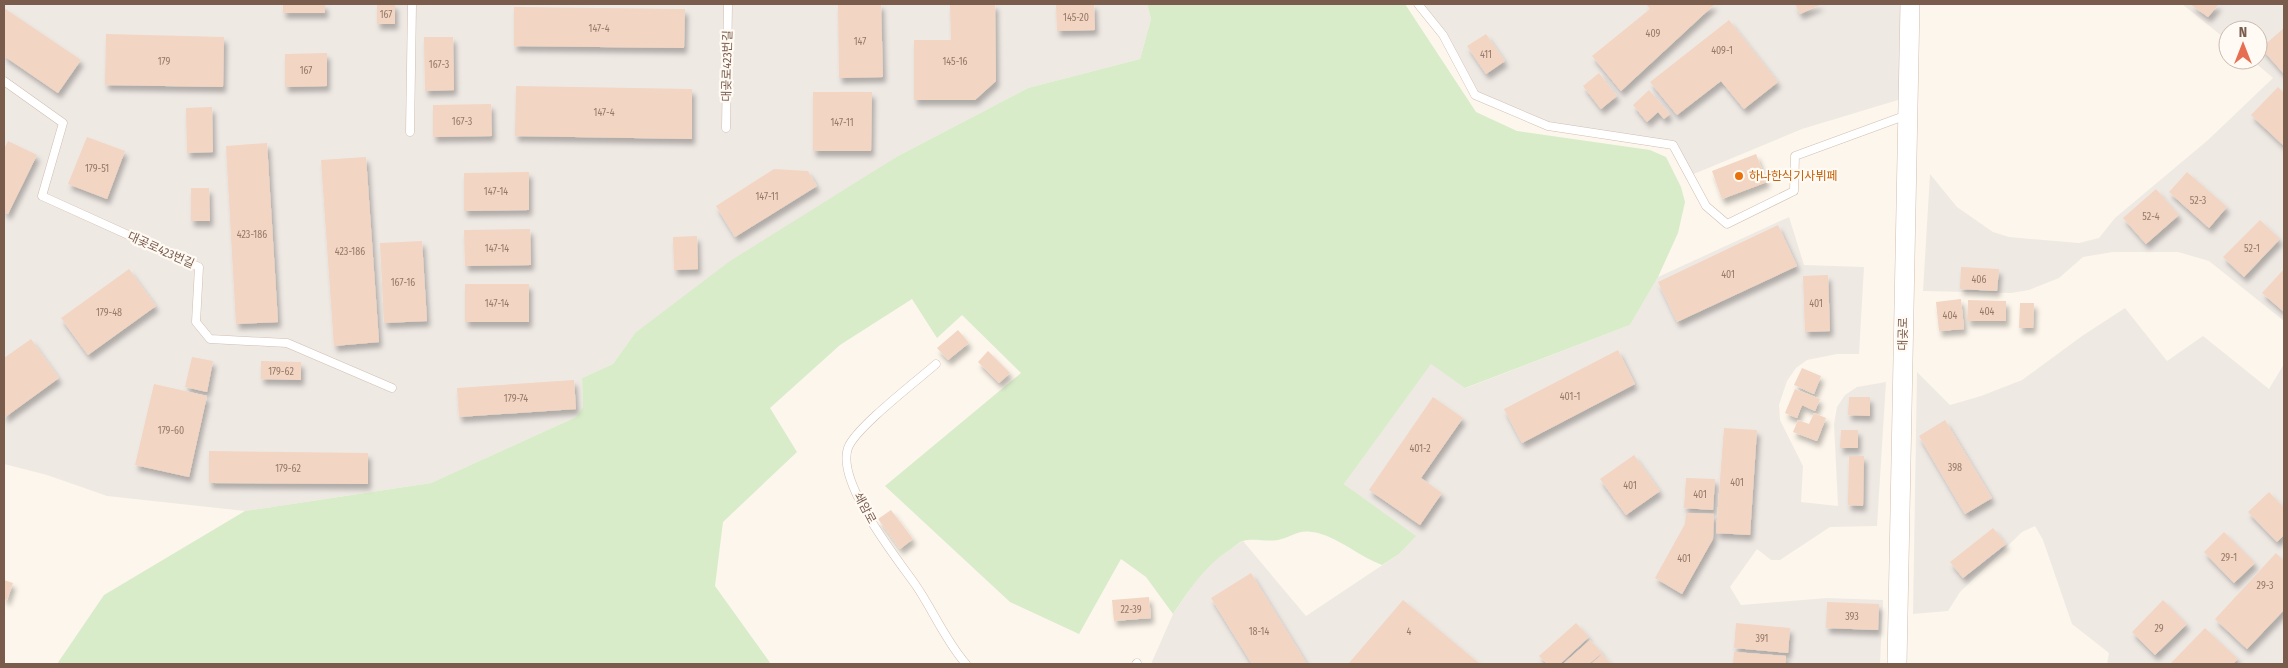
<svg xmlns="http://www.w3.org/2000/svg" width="2288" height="668" viewBox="0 0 2288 668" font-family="'Fira Sans Condensed','Noto Sans KR',sans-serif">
  <defs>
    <filter id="shadow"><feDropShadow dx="3" dy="5.5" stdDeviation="2.5" flood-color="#0004"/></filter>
  </defs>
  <rect width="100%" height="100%" fill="#fdf6ec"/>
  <!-- industrial -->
  <g fill="#efe9e4">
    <path d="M4 4H1147L1151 19 1140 59 1028 88 898 156 635 333 613 364 582 378 583 407 576 417 431 483 245 511 107 496 47 475 4 464Z"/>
    <path d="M1418 4H1910L1908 97 1802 129 1689 176 1672 145 1548 126 1475 95 1443 35Z"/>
    <path d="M2182 4H2284V321L2209 261 2178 252H2113L2083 257 2059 278 2029 290 2011 293 1923 291 1930 174 1957 207 1993 232 2009 237 2079 243 2099 238 2115 218 2208 140 2273 78 2252 60H2258V30H2228V41Z"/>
    <path d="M1789 217 1804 265 1864 267 1859 354H1837L1807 360 1796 368 1787 381 1779 405 1780 420 1803 466 1801 502 1838 506 1834 424 1837 407 1845 395 1857 387 1886 382 1877 526 1830 527 1780 560H1771L1757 549 1730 587 1741 605 1827 598 1883 600 1880 664H1151L1173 614 1199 576 1219 556 1243 541 1306 616 1399 554 1415 536 1344 484 1431 363 1466 388 1630 325 1658 277Z"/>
    <path d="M2125 308 2167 361 2203 336 2269 389 2284 364V664H2107L2109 653 2072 624 2043 540 2035 526 2022 532 1960 592 1948 611 1913 614 1917 372 1950 405 1981 396 2022 380 2082 336Z"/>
  </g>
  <!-- green -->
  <path fill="#d8ecc9" d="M1147 4H1405L1476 112 1517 131 1650 150 1666 157 1681 187 1685 202 1678 233 1658 277 1630 325 1465 388 1431 364 1344 484 1416 536 1399 554 1382 565C1360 557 1341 539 1318 533 1297 528 1295 536 1278 540 1266 542 1254 538 1243 541 1239 542 1234 547 1231 549 1205 565 1190 589 1173 614L1146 577 1121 559 1079 634 1010 602 885 486 1021 373 962 315 937 338 912 299 840 345 770 408 797 452 723 522 715 586 771 664H57L104 595 245 511 431 483 576 417 583 407 582 378 613 364 635 333 730 261 898 156 1028 88 1140 59 1151 19Z"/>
  <!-- building -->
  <g fill="#f3d5c3" filter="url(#shadow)">
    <rect x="283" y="4" width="42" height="9"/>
    <rect x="377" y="4" width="18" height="20"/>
    <path d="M838 4H881L883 77 839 78Z"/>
    <path d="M950 4H995L996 81 975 100H914V40H951Z"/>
    <path d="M1056 4H1094L1095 30 1057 31Z"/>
    <path d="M1646 4H1715L1621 91 1592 56 1650 9Z"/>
    <path d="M1795 4H1822L1800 14Z"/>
    <path d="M2190 4H2219L2208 17Z"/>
    <path d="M514 7 685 9 684 48 514 46Z"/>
    <path d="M4 8 81 60 58 93 4 56Z"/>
    <path d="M1729 20 1778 82 1744 109 1721 81 1677 115 1650 82Z"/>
    <path d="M2284 28V74L2261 48Z"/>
    <path d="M106 34 224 37 223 87 105 85Z"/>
    <path d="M1486 34 1505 61 1486 74 1467 46Z"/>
    <path d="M424 37H453L454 90 425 91Z"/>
    <path d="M327 53V86L285 87V54Z"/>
    <path d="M1599 73 1617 96 1601 109 1583 86Z"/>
    <path d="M516 86 692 89V139L515 136Z"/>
    <path d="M2278 87 2284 93V146L2251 115Z"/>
    <path d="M1649 90 1670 114 1664 119 1658 112 1647 122 1633 105Z"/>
    <path d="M813 92H872L871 151H813Z"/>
    <path d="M491 104 492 136 433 137V105Z"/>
    <path d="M212 107 213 152 187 153 186 108Z"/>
    <path d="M87 137 125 151 107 199 68 184Z"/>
    <path d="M8 141 37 155 8 214 4 212V149Z"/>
    <path d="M267 143 278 322 236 324 226 146Z"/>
    <path d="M1756 154 1767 182 1722 199 1712 171Z"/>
    <path d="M366 157 379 342 334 346 321 160Z"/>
    <path d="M774 169 808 171 817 186 735 237 716 206Z"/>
    <path d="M529 172V210L464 211V173Z"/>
    <path d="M2187 172 2227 207 2209 228 2169 192Z"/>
    <path d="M191 188H209L210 221H191Z"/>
    <path d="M2156 189 2179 215 2146 244 2123 218Z"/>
    <path d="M2260 220 2280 239 2244 277 2223 257Z"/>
    <path d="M1778 225 1797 266 1677 322 1658 282Z"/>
    <path d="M530 229 531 265 465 266 464 230Z"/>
    <path d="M697 236 698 269 674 270 673 237Z"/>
    <path d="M422 241 427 321 384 323 380 243Z"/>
    <path d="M1961 267 1999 269 1997 291 1960 289Z"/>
    <path d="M129 269 156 306 88 355 61 318Z"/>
    <path d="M2284 269V312L2262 293Z"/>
    <path d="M1828 275 1830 331 1805 332 1803 276Z"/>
    <rect x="465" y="284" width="64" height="38"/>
    <path d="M1961 299 1964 329 1939 331 1936 302Z"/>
    <path d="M1968 300 2006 301V321H1967Z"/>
    <path d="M2020 303H2034L2033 328H2019Z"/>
    <path d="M958 330 969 343 948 360 937 348Z"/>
    <path d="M31 339 59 378 4 418V358Z"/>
    <path d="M1618 350 1635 384 1522 443 1504 409Z"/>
    <path d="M988 351 1010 373 999 383 978 362Z"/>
    <path d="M192 357 213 361 207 392 185 387Z"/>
    <path d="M261 361 301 362V380L261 379Z"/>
    <path d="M1802 368 1821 376 1814 394 1794 385Z"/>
    <path d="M574 380 576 409 459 417 457 388Z"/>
    <path d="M154 384 207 396 189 477 135 465Z"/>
    <path d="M1795 389 1820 399 1815 411 1802 405 1797 418 1785 413Z"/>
    <path d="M1433 397 1463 418 1421 478 1442 493 1420 525 1369 490Z"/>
    <path d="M1849 397H1870V416L1848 415Z"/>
    <path d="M1814 413 1826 418 1817 441 1793 432 1798 420 1809 424Z"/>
    <path d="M1945 420 1992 498 1965 514 1919 436Z"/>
    <path d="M1724 428 1757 430 1750 535 1716 533Z"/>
    <path d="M1841 430H1858V448H1840Z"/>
    <path d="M209 451 368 453V484L209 483Z"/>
    <path d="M1634 455 1660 491 1626 515 1600 479Z"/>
    <path d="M1849 456H1864L1863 506 1848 505Z"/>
    <path d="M1686 478 1715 479 1713 510 1684 508Z"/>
    <path d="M2269 492 2284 508V535L2277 542 2248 512Z"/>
    <path d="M891 510 913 539 900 549 878 519Z"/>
    <path d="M1686 513 1714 514 1713 539 1682 594 1655 578 1685 524Z"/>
    <path d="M1993 528 2006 544 1963 578 1950 562Z"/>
    <path d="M2224 532 2255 563 2234 583 2204 552Z"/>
    <path d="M2276 553 2284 561V610L2247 649 2215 619Z"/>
    <path d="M1251 573 1307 664H1252L1211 598Z"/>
    <path d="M4 580 13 583 7 600 4 599Z"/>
    <path d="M1149 597 1151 618 1114 621 1112 600Z"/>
    <path d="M1403 600 1480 664 1349 663Z"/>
    <path d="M2163 600 2187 624 2155 655 2132 632Z"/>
    <path d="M1827 602 1879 604 1878 630 1826 628Z"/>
    <path d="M1576 623 1589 637 1560 664H1547L1539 656Z"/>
    <path d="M1736 623 1790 628 1788 653 1734 648Z"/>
    <path d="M2205 628 2238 659 2233 664H2170Z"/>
    <path d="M1590 640 1602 653 1589 664H1563Z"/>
    <path d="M1734 652 1786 656V664H1733Z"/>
    <path d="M1602 654 1611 664H1591Z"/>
  </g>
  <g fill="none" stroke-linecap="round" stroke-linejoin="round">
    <!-- service casing -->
    <g stroke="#d1beb0" stroke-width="9">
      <g id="service">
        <path d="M1418 4 1443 35 1475 95 1548 126 1673 145 1706 206 1727 224 1794 191 1795 156 1907 115"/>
        <path d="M4 81 63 123 42 196 199 267 196 322 210 339 287 343 392 388"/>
        <path d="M726 128 728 4"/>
        <path d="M410 132 412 4"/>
        <path d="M936 364C918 380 855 428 848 448 836 482 895 556 915 584 933 610 945 640 966 664"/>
        <path d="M1136 664 1137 663"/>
      </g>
    </g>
    <!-- tertiary casing -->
    <g stroke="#d1beb0" stroke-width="20">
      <path id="tertiary" d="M1897 664 1910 4"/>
    </g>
    <!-- service -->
    <use href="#service" stroke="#fff" stroke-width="8"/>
    <!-- tertiary -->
    <use href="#tertiary" stroke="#fff" stroke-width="19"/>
  </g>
  <!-- markers -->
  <circle fill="#e8710a" stroke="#fffaf3" stroke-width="2" cx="1739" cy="176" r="5"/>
  <g text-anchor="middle" stroke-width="4.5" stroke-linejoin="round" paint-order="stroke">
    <!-- number labels -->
    <g font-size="10" fill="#987a6a">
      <text x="386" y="18">167</text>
      <text x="1076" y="21">145-20</text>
      <text x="599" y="32">147-4</text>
      <text x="1653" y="37">409</text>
      <text x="860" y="45">147</text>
      <text x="1722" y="54">409-1</text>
      <text x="1486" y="58">411</text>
      <text x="164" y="65">179</text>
      <text x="955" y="65">145-16</text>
      <text x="439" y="68">167-3</text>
      <text x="306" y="74">167</text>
      <text x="604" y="116">147-4</text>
      <text x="462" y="125">167-3</text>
      <text x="842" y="126">147-11</text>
      <text x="97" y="172">179-51</text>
      <text x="496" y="195">147-14</text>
      <text x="767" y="200">147-11</text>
      <text x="2198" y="204">52-3</text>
      <text x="2151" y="220">52-4</text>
      <text x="252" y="238">423-186</text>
      <text x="497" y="252">147-14</text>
      <text x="2252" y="252">52-1</text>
      <text x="350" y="255">423-186</text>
      <text x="1728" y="278">401</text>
      <text x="1979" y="283">406</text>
      <text x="403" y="286">167-16</text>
      <text x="497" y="307">147-14</text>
      <text x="1816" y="307">401</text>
      <text x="1987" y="315">404</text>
      <text x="109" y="316">179-48</text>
      <text x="1950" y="319">404</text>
      <text x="281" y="375">179-62</text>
      <text x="1570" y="400">401-1</text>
      <text x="516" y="402">179-74</text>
      <text x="171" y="434">179-60</text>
      <text x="1420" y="452">401-2</text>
      <text x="1955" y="471">398</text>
      <text x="288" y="472">179-62</text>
      <text x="1737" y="486">401</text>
      <text x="1630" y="489">401</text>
      <text x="1700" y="498">401</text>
      <text x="2229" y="561">29-1</text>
      <text x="1684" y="562">401</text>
      <text x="2265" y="589">29-3</text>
      <text x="1131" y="613">22-39</text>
      <text x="1852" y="620">393</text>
      <text x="2159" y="632">29</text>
      <text x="1259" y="635">18-14</text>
      <text x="1409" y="635">4</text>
      <text x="1762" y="642">391</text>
    </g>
    <!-- street labels -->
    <g font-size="12" fill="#7a5c4d" stroke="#fffaf3">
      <text transform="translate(727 66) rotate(-89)" y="4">대곶로423번길</text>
      <text transform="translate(161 250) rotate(24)" y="4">대곶로423번길</text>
      <text transform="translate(1903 334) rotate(-89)" y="4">대곶로</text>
      <text transform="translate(865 508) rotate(62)" y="4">쇄암로</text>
    </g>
    <!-- food labels -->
    <g font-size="12" fill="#c56008" stroke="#fffaf3" text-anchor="start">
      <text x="1749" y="180">하나한식기사뷔페</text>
    </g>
  </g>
  <!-- border -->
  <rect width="2288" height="668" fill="none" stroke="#7a5c4d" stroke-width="10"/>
  <!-- north arrow -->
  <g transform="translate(2243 45)"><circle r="24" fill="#fffaf3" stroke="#cabbb1"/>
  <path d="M0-4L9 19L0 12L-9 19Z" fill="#e76f51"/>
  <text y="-8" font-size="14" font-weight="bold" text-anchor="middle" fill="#7a5c4d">N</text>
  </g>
</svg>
